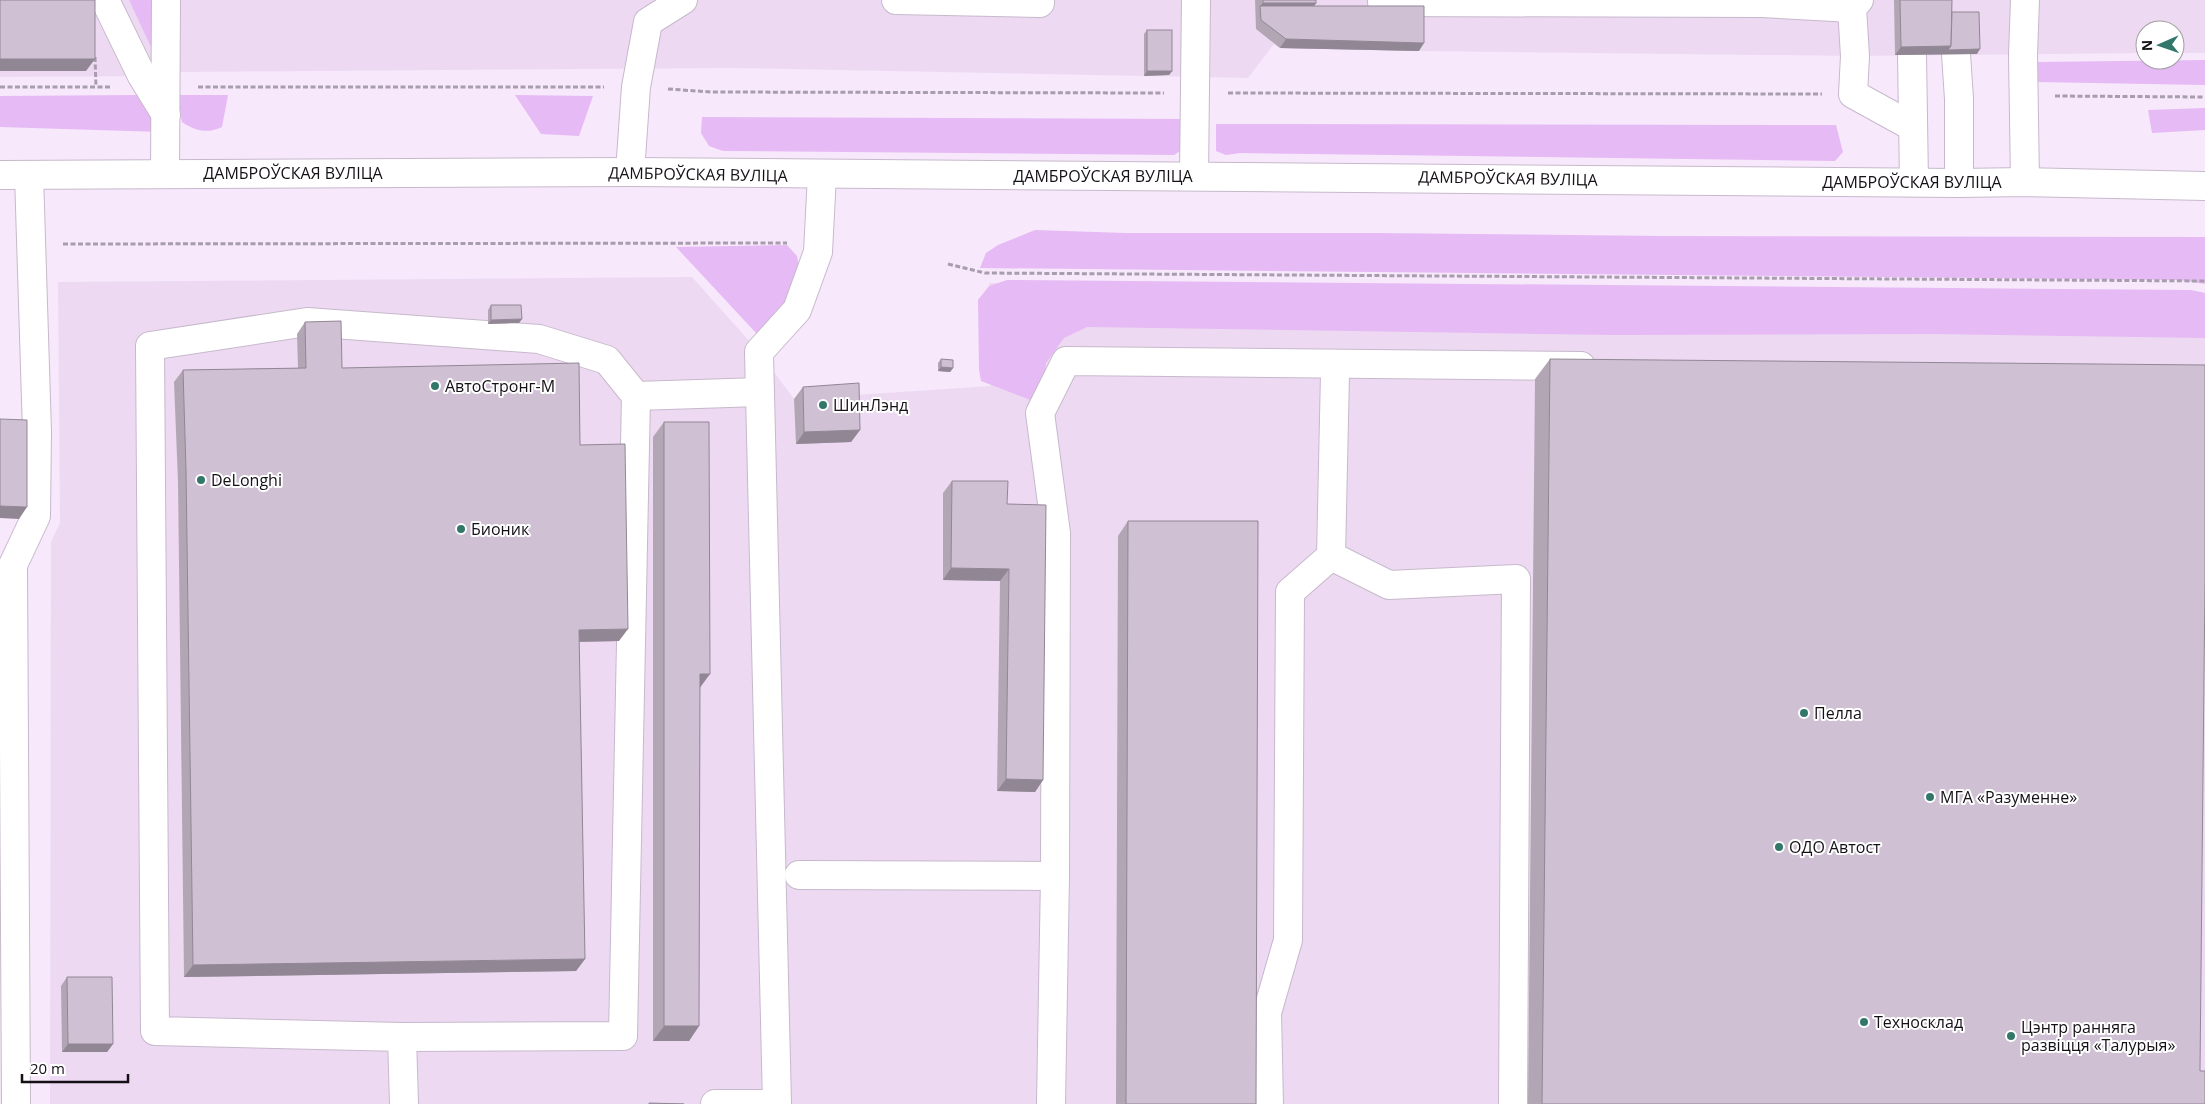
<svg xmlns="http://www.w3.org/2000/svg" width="2205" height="1104" viewBox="0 0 2205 1104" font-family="'Open Sans',sans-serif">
  <rect width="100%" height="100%" fill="#f7e8fc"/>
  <!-- built -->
  <g fill="#eddaf2">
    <path d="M0 0H129L155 56 156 76 0 77Z"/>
    <path d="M176 0H2205V53H2175V30H2145V53L1855 56 1419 51 1280 48 1274 44 1248 78 732 68 175 72Z"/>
    <path d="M692 277 759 352 794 399 991 386 989 283 1780 289 2205 302V1104H50L51 542 60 523 58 282Z"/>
  </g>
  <!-- green -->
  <g fill="#e6baf4">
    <path d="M129 0H155V56Z"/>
    <path d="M2205 60V85L2036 82 2037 62Z"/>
    <path d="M137 95 161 132 0 127V96Z"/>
    <path d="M177 95H228L222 127C207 134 195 131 182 122Z"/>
    <path d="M515 95 593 96 579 136 541 134Z"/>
    <path d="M2205 108V130L2152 133 2148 110Z"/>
    <path d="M702 117 1185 119V148L1174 155 723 151 709 146 701 133Z"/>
    <path d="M1216 124 1836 125 1843 152 1835 161 1240 153 1226 155 1216 151Z"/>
    <path d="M1035 230 1125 233H1376L1662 236 2205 237V284L2179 280 980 268 986 253 998 245Z"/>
    <path d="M787 245 797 256 800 272 783 318 757 334 676 247Z"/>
    <path d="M1007 280 2191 290 2205 293V338L1932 334 1614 335 1087 327 1064 338 1046 363 1041 404 981 381 979 370 978 300 989 286Z"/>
  </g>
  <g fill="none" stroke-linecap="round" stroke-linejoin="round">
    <!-- minor casing -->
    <g stroke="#c7b9cc" stroke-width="30">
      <g id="minor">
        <path d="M105 0 142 76 166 115"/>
        <path d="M896 0 1040 3V0"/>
        <path d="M1382 0V2L1762 3 1852 8"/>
        <path d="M1859 0 1852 8 1855 56 1853 94 1913 127"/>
        <path d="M2025 0 2023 55 2025 182"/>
        <path d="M1956 54 1959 99V183"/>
        <path d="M1912 55 1914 182"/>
        <path d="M630 172 636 87 648 22 683 0"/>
        <path d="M165 174 166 0"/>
        <path d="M0 175 630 172 1959 183 2025 182 2205 186"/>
        <path d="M1194 176 1196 0"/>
        <path d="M1331 556 1389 585 1516 579 1513 1104"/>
        <path d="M799 875 1055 876"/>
        <path d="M402 1037 623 1036 636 396"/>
        <path d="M16 1104 13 565 36 516 37 432 29 175"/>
        <path d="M404 1104 402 1037 155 1031 150 346 307 322 539 339 607 360 636 396 760 392"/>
        <path d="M715 1104H777"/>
        <path d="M777 1104 759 352 797 310 818 252 822 175"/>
        <path d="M1051 1104 1055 876 1056 533 1040 413 1066 361 1581 366"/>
        <path d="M1269 1104 1267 1013 1288 940 1290 592 1331 556 1335 373"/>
      </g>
    </g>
    <!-- path -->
    <g stroke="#a89dac" stroke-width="3" stroke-dasharray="5 2.5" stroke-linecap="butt">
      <path d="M95 57 96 87"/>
      <path d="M0 87H112"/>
      <path d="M198 87H604"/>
      <path d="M668 89 711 92 1164 93"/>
      <path d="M1228 93 1822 94"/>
      <path d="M2055 96 2205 97"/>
      <path d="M63 244 787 243"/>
      <path d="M948 264 985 273 2205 281"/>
    </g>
    <!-- minor -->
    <use href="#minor" stroke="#fff" stroke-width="28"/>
  </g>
  <!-- wall -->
  <g fill="#b2a6b5">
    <path d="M1255 0H1316V3L1314 7 1419 51 1280 48 1256 29Z"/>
    <path d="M1894 0H1952V12L1977 54 1895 55Z"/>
    <path d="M1147 30 1172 71 1169 75 1144 76V34Z"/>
    <path d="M491 305 522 319 519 323 488 324V310Z"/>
    <path d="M305 322 342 368 580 445 619 641 579 642 585 959 576 971 184 977 178 482 174 382 183 370 298 368 297 334Z"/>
    <path d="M941 359 953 368 950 372 938 371V363Z"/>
    <path d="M1550 359 2200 1071 2205 1104H1528L1535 379Z"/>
    <path d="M803 387 860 430 851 442 796 444 794 399Z"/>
    <path d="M664 422 700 688 699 1026 689 1041H653V437Z"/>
    <path d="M952 481 1007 504 1043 780 1035 792 997 791 1000 581 943 580V493Z"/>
    <path d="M1128 521 1256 1104H1116L1118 536Z"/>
    <path d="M67 977 113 1044 107 1052H62L61 986Z"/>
  </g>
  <!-- shaded-wall -->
  <g fill="#918794">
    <path d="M1263 3H1316L1308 15 1260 6Z"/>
    <path d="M1286 39 1424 43 1419 51 1280 48Z"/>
    <path d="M1951 46 1980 49 1977 54 1895 55 1901 47Z"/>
    <path d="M0 59H95L86 71H0Z"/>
    <path d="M1147 71H1172L1169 75 1144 76Z"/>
    <path d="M522 319 519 323 488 324 491 320Z"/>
    <path d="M941 367 953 368 950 372 938 371Z"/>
    <path d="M860 430 851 442 796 444 804 432Z"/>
    <path d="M0 506 27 507 19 519 0 518Z"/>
    <path d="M951 568 1009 569 1000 581 943 580Z"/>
    <path d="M628 629 619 641 571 642 579 630Z"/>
    <path d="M700 674H710L699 689Z"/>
    <path d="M1006 779 1043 780 1035 792 997 791Z"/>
    <path d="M585 959 576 971 184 977 193 965Z"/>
    <path d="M664 1026H699L689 1041H653Z"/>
    <path d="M68 1044H113L107 1052H62Z"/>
  </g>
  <!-- building -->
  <g fill="#cfc1d3" stroke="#918794">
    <rect x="0" y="0" width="95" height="59"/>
    <rect x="1263" y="0" width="53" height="3"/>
    <path d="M1900 0H1952L1951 46 1901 47Z"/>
    <path d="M1260 6H1424V43L1286 39 1261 20Z"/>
    <path d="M1952 12H1979L1980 49 1948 50 1951 46Z"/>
    <rect x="1147" y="30" width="25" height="41"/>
    <path d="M491 305H521L522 319 491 320Z"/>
    <path d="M341 321 342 368 579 363 580 445 625 444 628 629 579 630 585 959 193 965 186 470 183 370 306 368 305 322Z"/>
    <path d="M941 359 953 360V368L941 367Z"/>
    <path d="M1550 359 2205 365V579L2200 1071H2205V1104H1542Z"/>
    <path d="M859 383 860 430 804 432 803 387Z"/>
    <path d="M0 419 27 420V507L0 506Z"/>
    <path d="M664 422H709L710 674H700L699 1026H664Z"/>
    <path d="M952 481H1008L1007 504 1046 505 1043 780 1006 779 1009 569 951 568Z"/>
    <path d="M1128 521H1258L1256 1104H1126Z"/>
    <path d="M67 977H112L113 1044H68Z"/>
    <path d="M649 1103 684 1104H649Z"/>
  </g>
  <!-- markers -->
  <g fill="#33776a" stroke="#fff" stroke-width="2">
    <circle cx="435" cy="386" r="5"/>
    <circle cx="823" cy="405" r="5"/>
    <circle cx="201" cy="480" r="5"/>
    <circle cx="461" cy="529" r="5"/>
    <circle cx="1804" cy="713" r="5"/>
    <circle cx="1930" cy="797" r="5"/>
    <circle cx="1779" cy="847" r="5"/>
    <circle cx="1864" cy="1022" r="5"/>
    <circle cx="2011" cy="1036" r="5"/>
  </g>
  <g text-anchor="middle" stroke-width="4" stroke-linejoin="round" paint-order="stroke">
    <!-- street labels -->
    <g font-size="16" fill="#141016" stroke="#fff">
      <text x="293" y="179">ДАМБРОЎСКАЯ ВУЛІЦА</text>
      <text transform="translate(698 174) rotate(1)" y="6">ДАМБРОЎСКАЯ ВУЛІЦА</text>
      <text x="1103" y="182">ДАМБРОЎСКАЯ ВУЛІЦА</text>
      <text transform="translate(1508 178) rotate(1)" y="6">ДАМБРОЎСКАЯ ВУЛІЦА</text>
      <text x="1912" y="188">ДАМБРОЎСКАЯ ВУЛІЦА</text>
    </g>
    <!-- poi labels -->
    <g font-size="16" fill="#141016" stroke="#fff" text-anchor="start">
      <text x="445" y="392">АвтоСтронг-М</text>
      <text x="833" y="411">ШинЛэнд</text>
      <text x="211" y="486">DeLonghi</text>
      <text x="471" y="535">Бионик</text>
      <text x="1814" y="719">Пелла</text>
      <text x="1940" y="803">МГА «Разуменне»</text>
      <text x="1789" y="853">ОДО Автост</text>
      <text x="1874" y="1028">Техносклад</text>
      <text x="2021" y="1033">Цэнтр ранняга<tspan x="2021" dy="18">развіцця «Талурыя»</tspan></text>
    </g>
  </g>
  <!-- north arrow -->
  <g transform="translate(2160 45) rotate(268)"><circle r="24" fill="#ffffff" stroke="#a19fa2"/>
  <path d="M0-4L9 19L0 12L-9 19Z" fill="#33776a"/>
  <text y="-8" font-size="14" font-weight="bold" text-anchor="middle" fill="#141016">N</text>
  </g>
  <!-- scale -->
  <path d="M22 1074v8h106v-8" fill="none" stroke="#141016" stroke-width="2.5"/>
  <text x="30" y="1074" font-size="15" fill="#141016" stroke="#ffffff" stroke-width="4" paint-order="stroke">20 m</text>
</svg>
